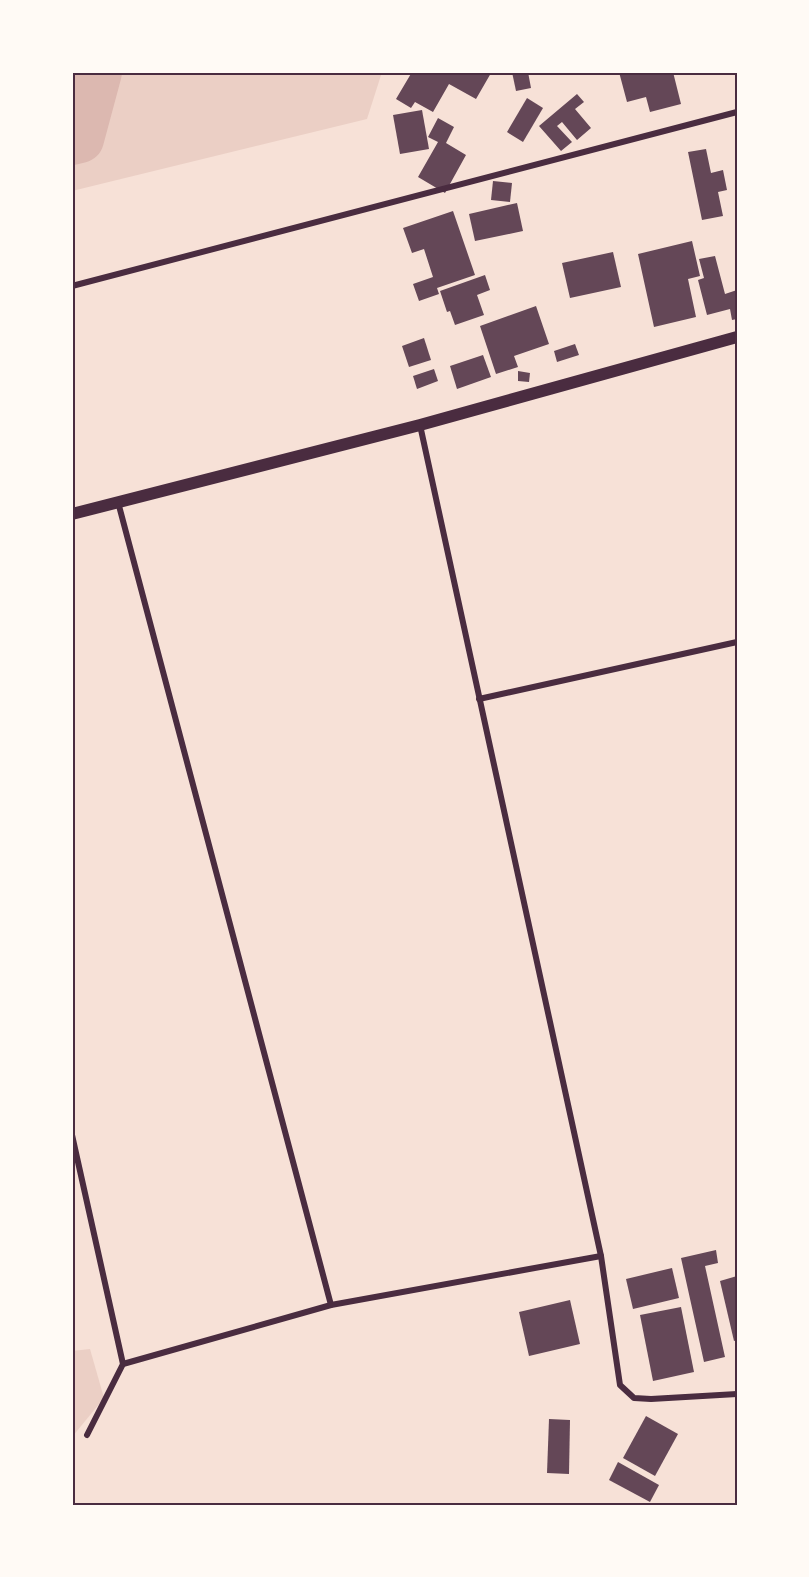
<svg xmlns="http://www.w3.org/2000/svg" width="809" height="1577" viewBox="0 0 809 1577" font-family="'Noto Serif',serif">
  <rect width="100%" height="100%" fill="#f7e1d7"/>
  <!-- green -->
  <g fill="#ebcfc5">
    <path d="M72 72H382L367 119 72 191Z"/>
    <path d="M90 1349 104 1398 72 1437V1351Z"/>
  </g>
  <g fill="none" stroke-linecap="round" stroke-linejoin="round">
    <!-- river -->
    <path stroke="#dcb8b0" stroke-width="48" d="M72 141 80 139 98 72"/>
  </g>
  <!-- building -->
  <g fill="#644757">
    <path d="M412 72H490L491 73 476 99 449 84 433 112 415 102 411 108 396 99Z"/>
    <path d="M512 72H528L531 88 516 91Z"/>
    <path d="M619 72H673L681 104 650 112 646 97 627 102Z"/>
    <path d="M577 94 584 102 575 109 591 128 577 140 562 122 557 126 572 142 561 151 539 126Z"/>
    <path d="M527 98 543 108 523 142 507 132Z"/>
    <path d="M422 110 429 149 400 154 393 115Z"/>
    <path d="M438 118 454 127 446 143 466 155 445 193 418 177 438 142 428 137Z"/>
    <path d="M706 149 711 173 723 170 727 190 718 192 723 216 702 220 688 152Z"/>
    <path d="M493 181 512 183 510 202 491 200Z"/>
    <path d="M517 203 523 231 475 241 469 214Z"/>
    <path d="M453 211 475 275 437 288 439 294 419 301 413 284 433 277 424 249 412 253 403 228Z"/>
    <path d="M692 241 700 276 688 279 696 317 654 327 638 254Z"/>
    <path d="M613 252 621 287 570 298 562 263Z"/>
    <path d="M715 256 725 294 737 290V319L732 320 730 309 707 315 698 280 704 278 699 259Z"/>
    <path d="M485 275 490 290 477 295 484 315 455 325 450 311 447 312 440 291Z"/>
    <path d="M536 306 549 344 514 356 518 367 496 374 480 326Z"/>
    <path d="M424 338 431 360 409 367 402 346Z"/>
    <path d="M575 344 579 355 557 362 554 351Z"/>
    <path d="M483 355 491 377 457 389 450 366Z"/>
    <path d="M434 369 438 381 417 389 413 376Z"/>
    <path d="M518 371 530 373 529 382 518 381Z"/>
    <path d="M716 1250 718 1263 705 1266 725 1357 704 1362 681 1258Z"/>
    <path d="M672 1268 679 1298 633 1309 626 1279Z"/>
    <path d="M737 1276V1340L734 1341 720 1281Z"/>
    <path d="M570 1300 580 1344 529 1356 519 1312Z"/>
    <path d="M681 1307 694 1372 653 1381 640 1315Z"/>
    <path d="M646 1416 678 1434 655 1476 623 1458Z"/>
    <path d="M549 1419 570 1420 569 1474 547 1473Z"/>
    <path d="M618 1462 659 1485 650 1502 609 1480Z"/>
  </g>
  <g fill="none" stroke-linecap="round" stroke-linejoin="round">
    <!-- minor -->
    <g stroke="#4a2c40" stroke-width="6">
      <path d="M72 286 737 112"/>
      <path d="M420 425 601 1256 620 1385 634 1398 651 1399 737 1394"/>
      <path d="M118 502 331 1305"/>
      <path d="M479 699 737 642"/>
      <path d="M72 1135 123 1364"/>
      <path d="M87 1435 123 1364 331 1305 601 1256"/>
    </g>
    <!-- secondary -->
    <path stroke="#4a2c40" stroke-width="12" d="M72 514 420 425 737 337"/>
  </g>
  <!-- border -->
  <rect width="809" height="1577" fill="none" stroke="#fffaf5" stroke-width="147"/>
  <rect x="74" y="74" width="662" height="1430" fill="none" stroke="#4a2c40" stroke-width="2"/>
</svg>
